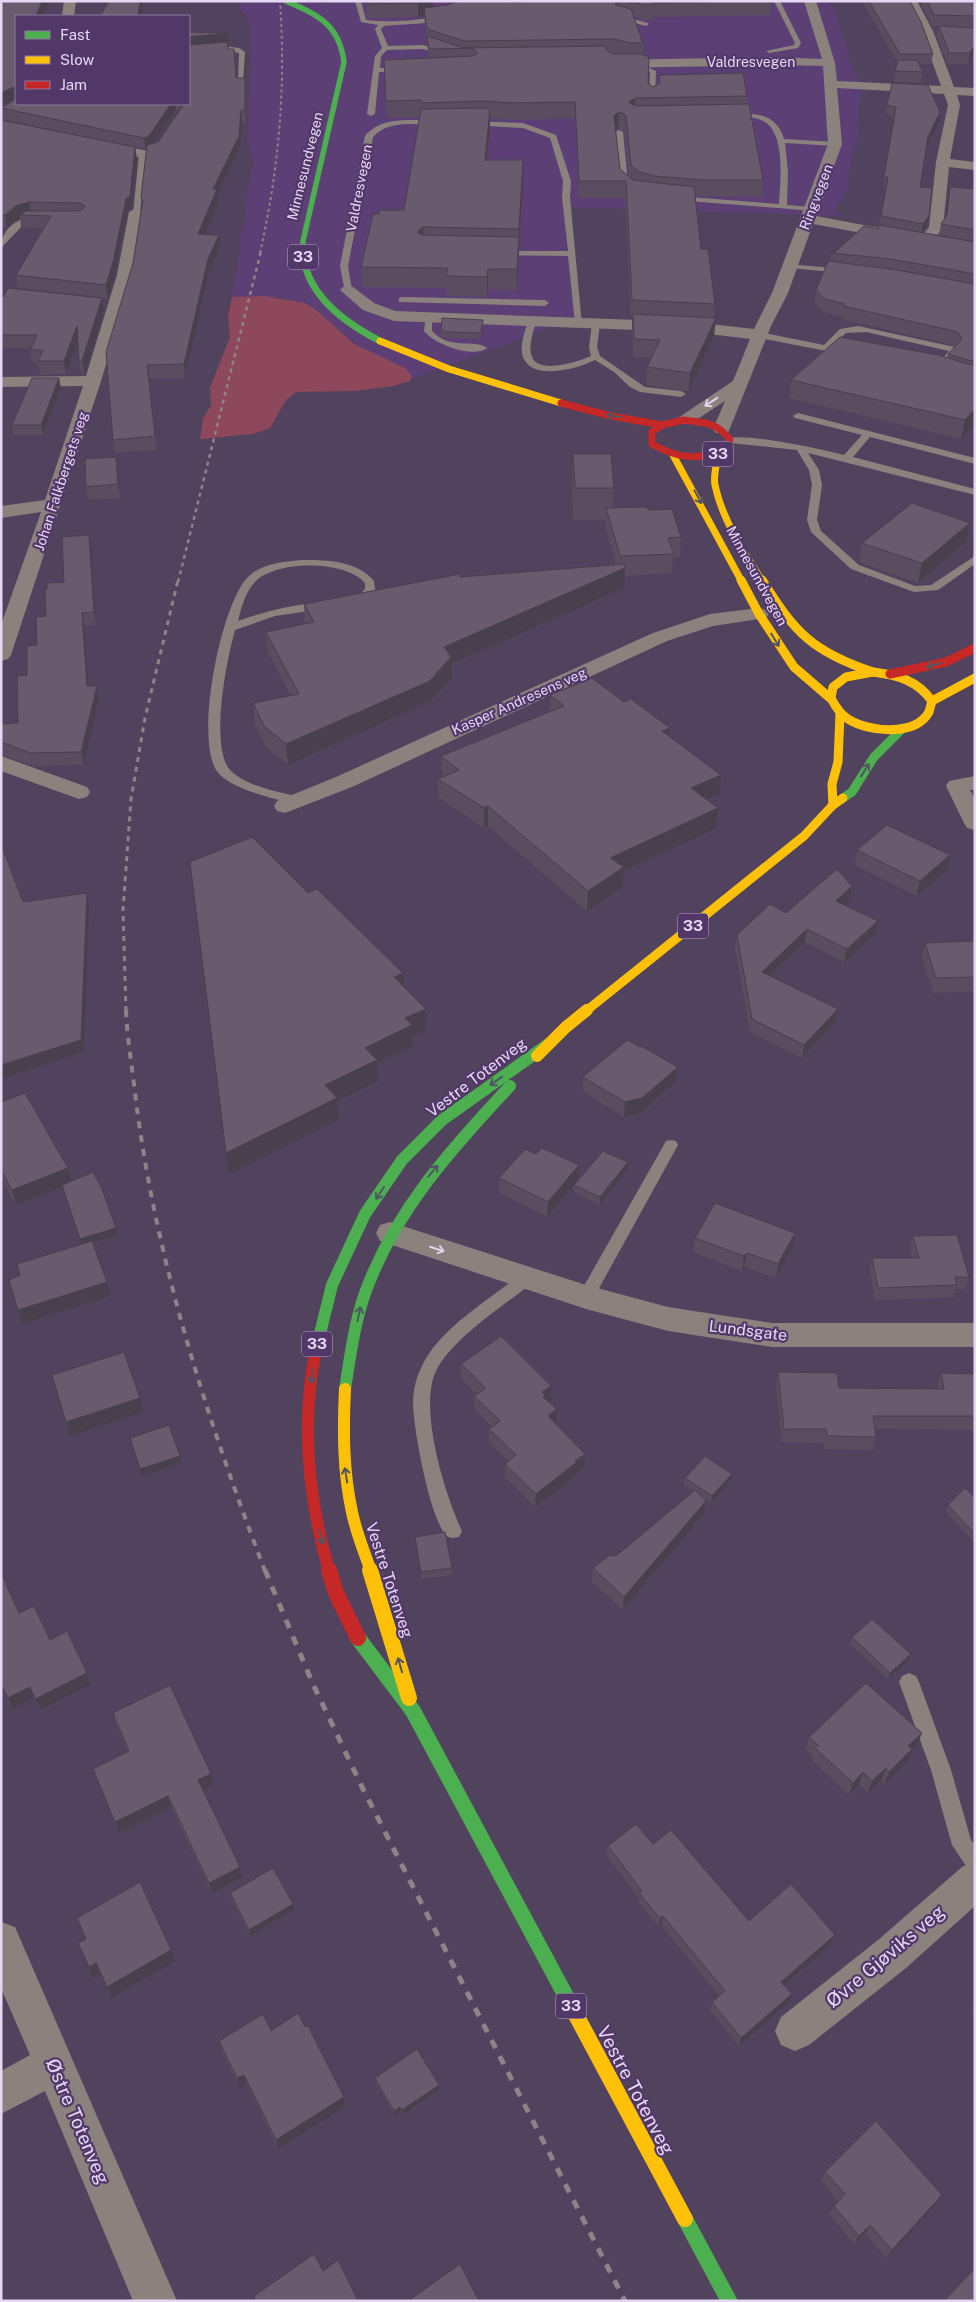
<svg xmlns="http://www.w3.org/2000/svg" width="976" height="2302" viewBox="0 0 976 2302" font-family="'Public Sans',sans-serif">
  <rect width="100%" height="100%" fill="#51435e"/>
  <!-- built -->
  <path fill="#5c4075" d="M241 1H829L838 17V23L847 46 848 58 862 89 857 120 858 135 847 178 849 184 843 199 835 207V210L843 216 569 207 575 318 411 379 412 376 354 344 315 309 282 297H232L240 251V234L246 220 244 211 254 159 250 153 248 122 251 60 249 18 239 9Z"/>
  <!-- green -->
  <path fill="#8e485b" d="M264 296 305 303 315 309 354 344 405 368 412 376 410 381 393 386 355 391 296 392 286 400 270 428 253 434 200 439 203 419 211 405 210 388 230 337 228 317 232 297Z"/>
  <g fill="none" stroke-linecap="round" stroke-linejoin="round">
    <!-- lane -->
    <g fill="#8b817d" fill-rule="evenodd">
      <path d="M355 1H361L366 20C391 23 441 21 462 6L461 1H467L468 7C448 26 410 23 384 26L381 29 388 46 423 45 449 53 446 55 423 49 387 50 381 56 380 68H403L406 70 403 72H379L375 114 371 116 367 114 375 56 382 48 375 29 378 25 361 22Z"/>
      <path d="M774 1H780L801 43 798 48 769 53 766 51 794 45 795 43Z"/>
      <path d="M618 15 648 23 649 24 646 26 616 18Z"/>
      <path d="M223 46 239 48 245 52 243 82 238 81 239 53 223 50 189 54V50Z"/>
      <path d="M628 60H632L656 71 655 100 649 99 650 72 628 62Z"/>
      <path d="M748 114C766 114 779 121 784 139L835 142 839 144 835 146 785 143 788 172 787 205 812 207 816 209 815 211 676 200 672 198 676 196 779 204C780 182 787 130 761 120 752 116 740 118 730 119L726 117Z"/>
      <path d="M421 120 439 121 443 123 439 125C417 125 389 119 373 137L348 266 352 290 345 292 340 266 365 136C379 119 401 120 421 120Z"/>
      <path d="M469 121 523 123 556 135 571 181 570 197 582 325 575 323 568 256 498 255 494 253 498 251H568L562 197 563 181 550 138 523 128 466 125 465 123Z"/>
      <path d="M619 130 623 132 628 184 634 190 630 192 620 185 615 132Z"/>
      <path d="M153 147 160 149 156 155 146 156 140 212 133 214 139 154 151 151Z"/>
      <path d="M32 216 44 218 24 224 1 248C1 230 16 219 32 216Z"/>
      <path d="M787 264 844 269 848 271 844 273 790 268H787Z"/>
      <path d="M402 297 545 300 549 303 545 306 399 302V298Z"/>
      <path d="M426 316H432V331C450 351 475 338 487 348 473 359 434 344 424 331Z"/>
      <path d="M532 319 536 322C533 332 528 347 532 357 539 375 580 361 591 356L589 347 592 324 596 321 600 324 597 347 600 356 645 387 681 391 686 394 681 397 640 392 630 387 614 372 595 360C580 368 537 380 525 361 518 350 524 333 528 322Z"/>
      <path d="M858 326 955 347 958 352 946 366 943 367 938 364 949 351 866 332 846 333 832 346 850 350V354L847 355 760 338 756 335 760 332 824 345 840 329Z"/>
      <path d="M798 413 975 458V464L870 437 853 457 975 489V495L808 453 819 470 822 485 817 520 821 531 859 565 915 586 931 585 975 556V564L938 590 914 592 851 569 811 532 807 520 812 485 809 470 797 450 730 443 725 440C736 430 826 450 844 455L862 435 795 418 793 416Z"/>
      <path d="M304 560C329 560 357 561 374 581L375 590C369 598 359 605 348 603V599L359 595 365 589V583C345 560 276 560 255 582 246 591 241 608 238 621 252 615 319 596 329 606L324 609 275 616 235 630C227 658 208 751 232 772 251 788 280 792 303 798L305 801 299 805C277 799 229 790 216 770 195 735 221 606 247 578 261 563 286 561 304 560Z"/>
      <path d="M671 1140 676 1141 678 1145 592 1301 586 1303 580 1301 578 1297 580 1293 666 1141Z"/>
      <path d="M527 1272 533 1274 535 1278 533 1282C503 1307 456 1335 437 1369 417 1406 445 1495 462 1531L459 1537C454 1538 450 1539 446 1535 430 1519 413 1427 413 1403 413 1390 416 1378 422 1366 439 1329 490 1299 521 1274Z"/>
      <path d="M909 1673 916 1676 919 1682 951 1770 971 1840 975 1845V1872L968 1869 952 1845 931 1770 899 1682 902 1676Z"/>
    </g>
    <!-- street -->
    <g fill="#8b817d" fill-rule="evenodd">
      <path d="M64 1H76L74 16H62Z"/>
      <path d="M804 1H816L835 63 837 81 941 86 921 31 905 1H917L933 31 954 87 975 88V96L957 95 960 105 950 159 975 162V170L949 167 943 228 935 238 975 245V254L813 224 788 293 771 326 728 433H716L713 429 725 401 690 424H678L675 420 733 381 750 339 693 332 394 321 363 310 340 290 343 287H353L374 303 395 311 693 322 754 329 772 293 828 144 823 66 776 65 612 68 606 64 612 60 776 57 822 59ZM837 88 944 94 948 105 936 162 929 227 922 236 816 216 842 144Z"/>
      <path d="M98 141 148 151 150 154 143 158 93 148 91 145Z"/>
      <path d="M136 208 143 212 133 275 101 381 11 655 8 659 1 661V625L41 512 1 518V506L45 500 83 386 1 387V377L86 376 117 275 129 212Z"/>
      <path d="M759 608 766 610 769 614 766 618 713 626 667 641 352 787 285 813 277 811 274 806 277 801 336 777 653 633 710 614Z"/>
      <path d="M1 756 87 787 90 792 87 797 79 799 1 771Z"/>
      <path d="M975 776V790H970L975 799V830L967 828 964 823 946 786 949 781Z"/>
      <path d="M390 1222 586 1285 668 1307 772 1323H975V1347H772L668 1331 586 1309 380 1241 376 1233 380 1225Z"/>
      <path d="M975 1861V1906L906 1968 809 2045 795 2051 781 2045 775 2031 781 2017 878 1940 962 1867Z"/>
      <path d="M1 1922 15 1927 177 2301H133L45 2091 1 2114V2071L30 2055 1 1988Z"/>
    </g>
    <!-- fast-far4 -->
    <path stroke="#4caf50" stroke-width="5.5" d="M286 1C318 15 339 24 344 62L303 241V253"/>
    <!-- fast-far3 -->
    <path stroke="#4caf50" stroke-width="7" d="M303 251C305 295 345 323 380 341"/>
    <!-- fast-far2 -->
    <path stroke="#4caf50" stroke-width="9" d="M843 798 852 792 874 757 903 728"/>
    <!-- fast-far1 -->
    <g stroke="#4caf50" stroke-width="12">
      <path d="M315 1354 332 1285 365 1214 402 1160 442 1120 550 1043"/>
      <path d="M345 1389C350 1358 354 1326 364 1296 393 1213 451 1149 510 1086"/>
    </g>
    <!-- fast -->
    <g stroke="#4caf50" stroke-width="16">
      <path d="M358 1638 413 1711 576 2015"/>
      <path d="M685 2219 729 2301"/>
    </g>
    <!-- slow-far3 -->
    <g stroke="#ffc107" stroke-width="7">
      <path d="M380 341 449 369 561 403"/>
      <path d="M718 454C717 464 713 475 715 485 722 519 744 553 763 582"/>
      <path d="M673 455 742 582"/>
    </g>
    <!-- slow-far2 -->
    <g stroke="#ffc107" stroke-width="9">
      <path d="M741 580 759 614 794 667 830 698"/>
      <path d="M762 580C795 633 813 652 873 672"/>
      <path d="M873 672C897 675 917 680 932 701 931 704 930 709 929 712 915 737 868 732 848 719 840 714 835 706 831 698L833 687 846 677Z"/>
      <path d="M932 701 975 678"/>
      <path d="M833 805 832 784 838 762 840 714"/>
      <path d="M586 1011 804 836 833 805 843 798"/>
    </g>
    <!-- slow-far1 -->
    <g stroke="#ffc107" stroke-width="12">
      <path d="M537 1056 566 1027 587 1010"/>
      <path d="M345 1389C343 1431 343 1471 352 1512 356 1532 364 1552 371 1571"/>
    </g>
    <!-- slow -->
    <g stroke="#ffc107" stroke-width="16">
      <path d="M370 1570 409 1698"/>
      <path d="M576 2015 685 2219"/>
    </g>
    <!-- jam-far3 -->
    <g stroke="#c62828" stroke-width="7">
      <path d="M561 403 611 416 662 425"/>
      <path d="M684 420C705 423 717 422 730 440L728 446C702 462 678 459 652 444V432L662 425Z"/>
    </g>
    <!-- jam-far2 -->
    <path stroke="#c62828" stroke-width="9" d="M890 674 946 662 975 648"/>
    <!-- jam-far1 -->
    <path stroke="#c62828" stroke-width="12" d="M315 1354C301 1426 309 1501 329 1571"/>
    <!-- jam -->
    <path stroke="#c62828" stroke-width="16" d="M329 1570 336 1593 358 1638"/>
    <!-- rail-far4 -->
    <path stroke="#8e8488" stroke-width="2" stroke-dasharray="3 3" stroke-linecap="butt" d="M260 253C279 169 286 86 280 1"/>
    <!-- rail-far3 -->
    <path stroke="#8e8488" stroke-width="2.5" stroke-dasharray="4 4" stroke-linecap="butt" d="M178 582 261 251"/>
    <!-- rail-far2 -->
    <path stroke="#8e8488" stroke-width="3" stroke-dasharray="5 5" stroke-linecap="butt" d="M126 1011 123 910 131 799 145 718 178 580"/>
    <!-- rail-far1 -->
    <path stroke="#8e8488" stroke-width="4" stroke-dasharray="7 7" stroke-linecap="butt" d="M126 1010C127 1038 132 1065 135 1093 155 1258 206 1416 265 1571"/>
    <!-- rail -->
    <path stroke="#8e8488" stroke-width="5" stroke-dasharray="9 9" stroke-linecap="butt" d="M265 1570 312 1682 363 1789 625 2301"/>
  </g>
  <!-- wall -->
  <g fill="#5a4d5f" fill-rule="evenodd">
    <path d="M366 1H433V7L542 1H771L770 15 653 17V20H643L634 17 643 43V54L648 83 653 87 659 83V75L747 96V104L763 180 762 197 695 196 701 249 715 304 714 318V336L689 391 646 385 647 367 651 358 633 357 632 332V318H631L625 198H579L575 118 514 120 490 118V126L487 160H523L517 290 488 289 487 297 447 296V288L362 287 361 267 379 214 404 210 419 117 387 118 384 60 429 58 424 16 418 17 367 18ZM618 128 625 132 629 177 620 169 615 130Z"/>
    <path d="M862 1H910L933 54 931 64H919L923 72 921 83 894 82 897 62Z"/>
    <path d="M921 1H975V27H956L975 52 968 64H947L937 37 938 26H932L921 4Z"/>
    <path d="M228 33 229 44H228L236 78H245L246 89V122H242L240 148 218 194 219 201 205 235 220 248 209 272 185 378H149L157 450 115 453 113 440 133 263 142 208 141 197 147 149 135 147 137 159 132 208 127 212 115 275 108 298 18 288 16 275 44 228 21 227 20 218 7 227H1V120L77 135 2 119 1 107 16 104H189ZM176 110H180L158 142 154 143Z"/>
    <path d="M887 105 940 112 939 122 926 146 920 187 929 216 927 226 922 233 939 235 941 224 946 217 950 187 974 189 975 182V424L961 439 789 398 791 380 947 358 948 354 956 346 841 319 842 317 823 312 815 303 816 290 830 261 831 253 835 252 878 229 886 187H883L894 117 886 114Z"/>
    <path d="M1 297 102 298 104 311 85 374H81L79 361 78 342 66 374 40 375 38 363H33L30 350 31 348H1Z"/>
    <path d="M483 320 481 339 446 338 441 336V329Z"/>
    <path d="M61 388 43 435H14L12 425Z"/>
    <path d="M573 454 614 488 613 508 648 510 681 537 680 557H673L672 573 624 576V588L451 664 452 678 431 701 288 765 266 747 255 724 253 703 291 696 268 652 266 632 305 624 304 604 460 577 616 565 606 528V520H573L572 485Z"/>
    <path d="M118 470 121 498 88 500 86 487Z"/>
    <path d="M966 542 918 583 859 562 862 543Z"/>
    <path d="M91 547 96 625 84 626 89 686 99 699 84 765 34 766 1 755V724L18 723 27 675 46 616 47 589 64 582Z"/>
    <path d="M550 695 624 702 670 728 669 736 719 794 707 800 718 808 716 828 624 871 623 887 587 911 488 826 484 828 439 798 438 779 443 776 442 775 441 756 550 711Z"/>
    <path d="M857 850 947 870 917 896 855 865Z"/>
    <path d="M850 899 844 904 878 921 875 934 844 962 805 942 770 976 838 1009 835 1022 802 1058 750 1032 735 948 737 935 786 913Z"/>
    <path d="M975 941V991L933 993 922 958 925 943Z"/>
    <path d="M583 1077 676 1081 641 1113 624 1117 583 1091Z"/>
    <path d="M1 1102 71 1181 116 1228 118 1235 93 1243 107 1282 111 1296 22 1324 9 1280 82 1244 62 1186 16 1205 1 1177Z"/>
    <path d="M536 1154 579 1165 578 1180 547 1217 499 1193V1178Z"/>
    <path d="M627 1170 600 1205 574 1192V1185Z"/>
    <path d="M795 1233 793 1247 776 1278 744 1267 742 1271 693 1252 695 1238Z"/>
    <path d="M913 1236 969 1277 965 1289H956L954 1297 875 1300 870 1270 872 1258H913L910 1248Z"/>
    <path d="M461 1364 551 1400 548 1401 556 1423 555 1424 585 1454 584 1468 576 1473V1476L535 1507 505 1477V1464L508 1461 489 1443V1429L492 1427 475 1410 474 1396 477 1394 461 1378Z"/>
    <path d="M778 1372 839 1388 937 1389V1387L941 1373 975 1374V1430L875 1429 876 1437 873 1450 824 1449 823 1443 782 1442 776 1386Z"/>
    <path d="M685 1478 731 1481 711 1503 703 1498 706 1501 704 1514 623 1610 592 1582 593 1568 616 1556 694 1491 684 1485Z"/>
    <path d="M975 1498V1543L946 1512 948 1505Z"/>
    <path d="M415 1537 452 1568V1575L422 1579 416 1544Z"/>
    <path d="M1 1573 19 1613 50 1640 91 1684 40 1710 34 1698 12 1710 1 1685Z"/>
    <path d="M852 1637 911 1654 909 1660 888 1679 850 1644Z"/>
    <path d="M113 1713 214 1785 203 1790 242 1877 212 1894 171 1807 119 1833 93 1769 128 1751 116 1725Z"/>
    <path d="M809 1737 917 1745 912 1750 908 1762 885 1784 881 1780 868 1793 859 1784 849 1795 812 1760 813 1756 806 1750Z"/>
    <path d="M653 1844 749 1921 835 1935 832 1944 784 1985 789 2003 739 2046 710 2010 712 2002 719 1996 661 1925 659 1927 638 1902 639 1898 607 1856 608 1846Z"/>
    <path d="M230 1893 293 1904 294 1910 250 1936 231 1899Z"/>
    <path d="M975 2002V2014L971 2010Z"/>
    <path d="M305 2027 344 2097 346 2106 278 2149 247 2084 240 2088 222 2051 219 2041 271 2031Z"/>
    <path d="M375 2078 439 2085V2090L403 2115 401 2112 395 2116 376 2083Z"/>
    <path d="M825 2172 937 2204 886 2258 865 2233 854 2244 829 2214 834 2206 838 2201 821 2180Z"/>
  </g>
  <!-- shaded-wall -->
  <g fill="#4a3f4d">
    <path d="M42 1H46L47 6 42 16H36Z"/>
    <path d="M140 1H143L141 16H138Z"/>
    <path d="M321 1H346L321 3Z"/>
    <path d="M427 1H433V15L424 8V16L418 17V3Z"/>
    <path d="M616 1H619L618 13 615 2Z"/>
    <path d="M228 33 229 44 189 48V37Z"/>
    <path d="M975 45V52L968 64 970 53Z"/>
    <path d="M245 78 246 89V122L245 110Z"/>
    <path d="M14 87 16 98 1 106V93Z"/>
    <path d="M635 98 634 114 629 102Z"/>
    <path d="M171 104H176V110L151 147 146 149 144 138Z"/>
    <path d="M490 108V126L485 179V160Z"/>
    <path d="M241 110 242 122 240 148 218 194 219 201 200 247 198 234 213 189Z"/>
    <path d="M619 112 618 128 613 132 614 116Z"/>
    <path d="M940 112 939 122 926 147 928 137Z"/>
    <path d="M135 147 137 159 132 208 127 212 115 275 108 298 106 285 126 199Z"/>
    <path d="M523 160V180L519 248V229Z"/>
    <path d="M29 202 31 214 19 215 20 218 7 227 5 215 16 206Z"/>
    <path d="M929 216 927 226 921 234 923 224Z"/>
    <path d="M423 227V247L417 232Z"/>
    <path d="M219 235 220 248 209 272 185 378 184 364 208 259Z"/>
    <path d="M519 237V257L517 290V269Z"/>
    <path d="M488 269V289L487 297V277Z"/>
    <path d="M102 298 104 311 85 374 82 361Z"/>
    <path d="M716 318 714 336 689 391 690 373Z"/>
    <path d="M77 326 79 339 66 374 64 361Z"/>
    <path d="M59 378 61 388 43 435 41 425Z"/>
    <path d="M975 409V424L961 439 965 420Z"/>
    <path d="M116 457 118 470 121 498 118 484Z"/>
    <path d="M970 523 966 542 918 583 922 563Z"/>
    <path d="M89 535 91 547 96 625 94 612Z"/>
    <path d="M625 568 624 588 451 664 452 678 431 701 288 765 286 744 444 647Z"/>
    <path d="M82 613 84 626 90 699 87 686Z"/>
    <path d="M97 686 99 699 84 765 81 752Z"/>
    <path d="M670 728 668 747 662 731Z"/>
    <path d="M721 775 719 794 689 808 691 788Z"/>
    <path d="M488 806V826L484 828V808Z"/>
    <path d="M718 808 716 828 624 871 623 887 587 911 588 891 610 858Z"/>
    <path d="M950 855 947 870 917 896 920 881Z"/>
    <path d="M852 886 850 899 834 914 836 901Z"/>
    <path d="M87 893 89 906 84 1052 3 1078 1 1071V1065Z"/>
    <path d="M878 921 875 934 844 962 847 949Z"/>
    <path d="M807 929 805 942 760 985 762 972Z"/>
    <path d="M403 973 404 994 394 977Z"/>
    <path d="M426 1009V1030L413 1036V1046L377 1063 378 1081 337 1101 339 1119 229 1174 226 1153 325 1085 365 1048 405 1018Z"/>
    <path d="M838 1009 835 1022 802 1058 804 1045Z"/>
    <path d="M678 1067 676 1081 641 1113 624 1117 625 1102Z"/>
    <path d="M628 1162 627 1170 600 1205V1197Z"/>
    <path d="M579 1165 578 1180 547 1217 548 1202Z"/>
    <path d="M68 1168 72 1183 16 1205 12 1190Z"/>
    <path d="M116 1228 118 1235 82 1246 80 1239Z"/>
    <path d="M795 1233 793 1247 776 1278 778 1264Z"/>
    <path d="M747 1253 744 1267 742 1271 744 1256Z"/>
    <path d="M107 1282 111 1296 22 1324 18 1310Z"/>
    <path d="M551 1386V1400L545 1404 542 1392Z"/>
    <path d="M140 1398 143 1412 70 1436 66 1422Z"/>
    <path d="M557 1409 556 1423 547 1430 548 1416Z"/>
    <path d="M585 1454 584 1468 576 1473V1476L535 1507 536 1494Z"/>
    <path d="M180 1456 181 1463 142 1476 140 1469Z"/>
    <path d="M732 1474 731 1481 711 1503 712 1496Z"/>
    <path d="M706 1501 704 1514 623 1610 624 1597Z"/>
    <path d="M911 1654 909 1660 888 1679 890 1673Z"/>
    <path d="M87 1673 91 1684 40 1710 35 1699Z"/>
    <path d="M30 1687 34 1698 12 1710 8 1698Z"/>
    <path d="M922 1733 917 1745 912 1750 908 1762 885 1784 889 1772 908 1746Z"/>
    <path d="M886 1768 881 1780 868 1793 872 1781Z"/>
    <path d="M863 1772 859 1784 849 1795 853 1783Z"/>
    <path d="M211 1774 214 1785 201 1791 198 1780Z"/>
    <path d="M168 1796 171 1807 119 1833 115 1822Z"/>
    <path d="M240 1867 242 1877 212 1894 209 1883Z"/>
    <path d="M293 1904 294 1910 250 1936 249 1930Z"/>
    <path d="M663 1916 661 1925 659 1927 660 1918Z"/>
    <path d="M835 1935 832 1944 778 1990 781 1982Z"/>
    <path d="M171 1950 175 1961 111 1998 107 1987Z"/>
    <path d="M96 1963 101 1974 93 1978 89 1967Z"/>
    <path d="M792 1994 789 2003 739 2046 741 2038Z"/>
    <path d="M244 2075 247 2084 240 2088 237 2078Z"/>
    <path d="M439 2085V2090L403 2115 402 2110Z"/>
    <path d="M344 2097 346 2106 278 2149 276 2140Z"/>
    <path d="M400 2107 401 2112 395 2116 394 2111Z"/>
    <path d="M942 2195 937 2204 886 2258 892 2250Z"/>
    <path d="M870 2225 865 2233 854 2244 859 2236Z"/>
  </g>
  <!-- building -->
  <g fill="#695a6e" stroke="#4a3f4d">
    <path d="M1 1H42L36 16H16V91L14 87 1 93Z"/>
    <path d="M109 1H140L138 16H100Z"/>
    <path d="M367 1H427L418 3 367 4Z"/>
    <path d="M458 1H507L515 2 542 1H616L615 2 616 5 631 9 643 43H631L614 39 465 41 427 29 424 8 447 5Z"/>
    <path d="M629 1H733L653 3 654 5H644Z"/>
    <path d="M869 1H910L921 22 933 54H900Z"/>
    <path d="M927 1H975V16L934 15Z"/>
    <path d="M939 26 975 28V45L970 53H949Z"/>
    <path d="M189 32 228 33 189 37Z"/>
    <path d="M427 36 464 48 606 46V50L613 54H641L649 57 648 83 653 87 660 83 659 75 743 73 747 96 635 98 629 102 635 106 749 104 763 180H703L654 176 640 172 631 166 626 115 619 112 614 116 620 169 633 180 694 187 701 249H708L715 304 632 300 626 181H579L575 102 514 103 483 101 422 103V100L386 101 384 60 473 56 478 53 473 48 429 49Z"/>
    <path d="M227 42 228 49H234L236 78H245V110H241L239 136 213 189H217L198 234 219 235 208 259 184 364 147 365 155 436 113 440 106 352 133 263 143 200 141 197 147 145 158 142 184 104H189V45Z"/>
    <path d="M898 60H917L923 72 895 71Z"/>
    <path d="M892 83 928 85 940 112 928 137 920 187 932 188 929 216 923 224 881 216 888 177H884L896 107 887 105Z"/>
    <path d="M16 99V104H171L149 136 144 138 1 108Z"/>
    <path d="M490 108 485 160H523L519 229 423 227 417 232 422 235 519 237 517 269H488L487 277 446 276 448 268 361 267 373 214H379L380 210H404L421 109Z"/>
    <path d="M1 120 135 147 130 196 126 199 113 262 106 285 16 275 51 216 19 215 26 211H79L85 207 84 205 79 203 29 202 16 206 5 215H1Z"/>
    <path d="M950 187 975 189V230L941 224 947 215Z"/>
    <path d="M879 225 975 242V274L891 259 831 253 835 252 864 226 878 229Z"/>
    <path d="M828 261 891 269 975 284V362L948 354 962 339 958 332 843 306 845 304 825 299 816 290Z"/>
    <path d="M8 288 102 298 82 361H79L77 326 64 361H38L43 350H30L37 335H1V297H3Z"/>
    <path d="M633 314 716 318 690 373 647 367 660 340 634 339Z"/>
    <path d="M442 318 483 320 481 333 446 332 441 329Z"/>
    <path d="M840 337 938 355 975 366V409L965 420 791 380Z"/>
    <path d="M32 378H59L41 425H12Z"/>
    <path d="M573 454H611L614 488H575Z"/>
    <path d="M116 457 118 484 86 487 85 459Z"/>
    <path d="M912 503 970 523 922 563 862 543Z"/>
    <path d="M647 507 648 510 672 509 681 537 668 538 674 554 620 556 606 508Z"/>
    <path d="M89 535 94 612 82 613 87 686H97L81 752 31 753 1 742V724L18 723 17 676 27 675V646L37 645 36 617 46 616 45 589H47V583L64 582 62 537Z"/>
    <path d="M624 564 625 568 444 647 451 657 430 681 286 744 264 726 253 703 299 694 266 632 314 622 304 604 460 574V577Z"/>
    <path d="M592 678 624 702 631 699 670 728 662 731 721 775 691 788 718 808 610 858 624 867 588 891 488 806 484 808 438 779 459 770 441 756 564 706 550 695Z"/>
    <path d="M887 825 950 855 920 881 857 850Z"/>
    <path d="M252 837 308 893 317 889 403 973 394 977 426 1009 405 1018 412 1025 365 1048 377 1060 325 1085 337 1098 226 1153 190 862Z"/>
    <path d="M1 844 23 902 87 893 81 1040 1 1065Z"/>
    <path d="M837 869 852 886 836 901 878 921 847 949 807 929 762 972 838 1009 804 1045 752 1019 737 935 770 904 786 913Z"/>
    <path d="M975 941V977L936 978 925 943Z"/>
    <path d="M627 1040 640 1047 641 1046 678 1067 642 1098 625 1102 583 1077Z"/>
    <path d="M25 1093 68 1168 12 1190 1 1170V1102Z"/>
    <path d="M542 1148 579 1165 548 1202 499 1178 525 1149 536 1154Z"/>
    <path d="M603 1151 628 1162 600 1197 574 1185Z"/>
    <path d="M93 1172 102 1189 116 1228 80 1239 62 1185Z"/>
    <path d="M715 1203 795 1233 778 1264 747 1253 744 1256 695 1238Z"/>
    <path d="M957 1235 969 1277H955L957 1285 878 1288 872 1258H919L913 1236Z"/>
    <path d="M92 1241 107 1282 18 1310 9 1280 20 1275 17 1264Z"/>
    <path d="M501 1336 551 1386 542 1392 545 1395 543 1397 557 1409 548 1416 585 1454 575 1461 577 1462 536 1494 505 1464 516 1455 489 1429 500 1421 474 1396 486 1388 461 1364Z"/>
    <path d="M124 1352 140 1398 66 1422 52 1375Z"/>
    <path d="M778 1372 837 1373 839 1388 944 1389 941 1373 975 1374V1416H873L876 1437 827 1436 826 1429H784Z"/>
    <path d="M169 1425 180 1456 140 1469 130 1438Z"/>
    <path d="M705 1456 732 1474 712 1496 685 1478Z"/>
    <path d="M965 1488 975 1498V1534L948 1505Z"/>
    <path d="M695 1490 706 1501 624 1597 593 1568 610 1555 616 1556Z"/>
    <path d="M445 1532 452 1568 421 1572 415 1537Z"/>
    <path d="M1 1573 19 1613 34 1606 50 1640 67 1631 87 1673 35 1699 30 1687 8 1698 1 1684Z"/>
    <path d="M872 1619 911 1654 890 1673 852 1637Z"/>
    <path d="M866 1683 922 1733 908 1746 912 1749 889 1772 886 1768 872 1781 863 1772 853 1783 815 1748 818 1745 809 1737Z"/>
    <path d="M170 1685 211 1774 198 1780 240 1867 209 1883 168 1796 115 1822 93 1769 129 1751 113 1713Z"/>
    <path d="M636 1824 653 1844 671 1830 749 1921 791 1884 835 1935 781 1982 792 1994 741 2038 712 2002 725 1991 663 1916 660 1918 639 1893 642 1891 608 1846Z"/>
    <path d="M273 1868 293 1904 249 1930 230 1893Z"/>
    <path d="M140 1882 171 1950 107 1987 96 1963 89 1967 78 1943 86 1939 77 1918Z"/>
    <path d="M298 2013 305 2027 308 2026 344 2097 276 2140 244 2075 237 2078 219 2041 263 2014 271 2031Z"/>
    <path d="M417 2049 439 2085 402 2110 400 2107 394 2111 375 2078Z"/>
    <path d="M876 2121 942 2195 892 2250 870 2225 859 2236 834 2206 845 2194 825 2172Z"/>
    <path d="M314 2254 323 2271 338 2260 358 2301H256L254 2296Z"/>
    <path d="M460 2264 479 2301H408Z"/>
    <path d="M975 2268V2301H944Z"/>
  </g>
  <!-- one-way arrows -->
  <defs><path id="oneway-shaft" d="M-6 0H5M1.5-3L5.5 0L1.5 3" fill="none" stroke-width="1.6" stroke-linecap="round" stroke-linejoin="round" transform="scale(1.25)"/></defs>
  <g stroke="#e1d3ef">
    <use href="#oneway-shaft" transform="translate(711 402) rotate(147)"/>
    <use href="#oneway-shaft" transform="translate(437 1249) rotate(18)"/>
  </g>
  <g stroke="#505663">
    <use href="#oneway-shaft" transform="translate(614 416) rotate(-170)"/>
    <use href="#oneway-shaft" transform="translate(698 497) rotate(62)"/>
    <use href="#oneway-shaft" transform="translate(775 640) rotate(59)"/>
    <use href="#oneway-shaft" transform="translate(934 665) rotate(165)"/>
    <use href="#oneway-shaft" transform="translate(865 770) rotate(-58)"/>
    <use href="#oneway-shaft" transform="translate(496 1081) rotate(144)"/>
    <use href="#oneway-shaft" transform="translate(433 1171) rotate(-50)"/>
    <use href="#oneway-shaft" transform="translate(380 1193) rotate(124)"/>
    <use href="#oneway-shaft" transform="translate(359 1314) rotate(-78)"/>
    <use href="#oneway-shaft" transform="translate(312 1376) rotate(95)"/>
    <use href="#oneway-shaft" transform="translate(346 1475) rotate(-99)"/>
    <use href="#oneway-shaft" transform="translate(321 1537) rotate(77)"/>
    <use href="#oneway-shaft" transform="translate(400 1665) rotate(-106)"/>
  </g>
  <g text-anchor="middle" stroke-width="4.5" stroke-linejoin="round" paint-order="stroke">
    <!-- far-street labels -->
    <g font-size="14" fill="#e6d7f5" stroke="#523869">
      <text x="751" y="67">Valdresvegen</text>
      <text transform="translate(305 166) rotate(-76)" y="5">Minnesundvegen</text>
      <text transform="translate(359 188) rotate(-79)" y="5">Valdresvegen</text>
      <text transform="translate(816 197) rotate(-69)" y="5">Ringvegen</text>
      <text transform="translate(61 481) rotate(-72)" y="5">Johan Falkbergets veg</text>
      <text transform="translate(757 576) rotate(61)" y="5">Minnesundvegen</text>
      <text transform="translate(519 701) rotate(-24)" y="5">Kasper Andresens veg</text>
    </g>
    <!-- shield labels -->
    <g fill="#523869" stroke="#baa7cb" stroke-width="1">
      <rect x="288" y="244.5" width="30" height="25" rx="4"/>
      <rect x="703" y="441.5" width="30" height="25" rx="4"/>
      <rect x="678" y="913.5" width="30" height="25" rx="4"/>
      <rect x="302" y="1331.5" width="30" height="25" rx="4"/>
      <rect x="556" y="1993.5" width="30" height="25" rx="4"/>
    </g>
    <g font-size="15" font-weight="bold" fill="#e6d7f5">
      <text x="303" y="262">33</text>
      <text x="718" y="459">33</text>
      <text x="693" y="931">33</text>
      <text x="317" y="1349">33</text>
      <text x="571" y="2011">33</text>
    </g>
    <!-- street labels -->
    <g font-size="16" fill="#e6d7f5" stroke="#523869">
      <text transform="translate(476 1077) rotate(-37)" y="6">Vestre Totenveg</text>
      <text transform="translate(748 1330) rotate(7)" y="6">Lundsgate</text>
      <text transform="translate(390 1580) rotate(72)" y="6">Vestre Totenveg</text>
    </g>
    <!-- near-street labels -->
    <g font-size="19" fill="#e6d7f5" stroke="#523869">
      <text transform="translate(885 1956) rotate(-40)" y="7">Øvre Gjøviks veg</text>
      <text transform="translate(636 2090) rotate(62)" y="7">Vestre Totenveg</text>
      <text transform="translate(78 2121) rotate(67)" y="7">Østre Totenveg</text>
    </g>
  </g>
  <!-- border -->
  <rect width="976" height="2302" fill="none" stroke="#e6d7f5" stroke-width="5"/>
  <!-- legend -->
  <rect x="15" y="15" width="175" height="90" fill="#523869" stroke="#8d78a1"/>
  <rect x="25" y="31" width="25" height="8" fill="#4caf50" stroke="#8d78a1"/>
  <text x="60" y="40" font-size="15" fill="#e6d7f5">Fast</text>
  <rect x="25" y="56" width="25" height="8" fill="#ffc107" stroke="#8d78a1"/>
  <text x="60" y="65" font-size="15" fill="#e6d7f5">Slow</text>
  <rect x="25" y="81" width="25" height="8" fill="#c62828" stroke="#8d78a1"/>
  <text x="60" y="90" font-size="15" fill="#e6d7f5">Jam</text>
</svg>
